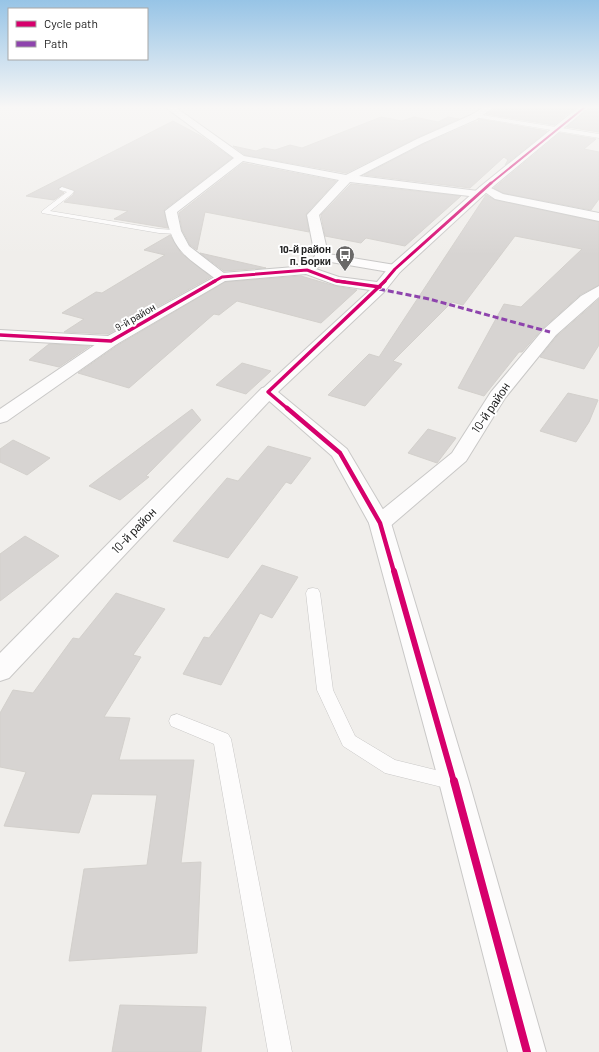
<svg xmlns="http://www.w3.org/2000/svg" width="599" height="1052" viewBox="0 0 599 1052" font-family="Barlow,sans-serif">
  <rect width="100%" height="100%" fill="#f0eeeb"/>
  <!-- building -->
  <g fill="#d7d4d2" stroke="#d3d0cc">
    <path d="M495 107H576L554 125 486 114Z"/>
    <path d="M590 107H599V132L567 127Z"/>
    <path d="M381 117 402 121 414 117 438 122 448 117 459 119 416 138 346 173 245 155 233 146 256 151 264 148 275 150 290 145 302 148Z"/>
    <path d="M479 119 547 131 505 165 508 160 504 157 470 188 364 175 424 144 475 122H478Z"/>
    <path d="M173 121 201 136 232 158 164 210 168 228 114 219 128 211 64 202 73 195 75 191 62 186 58 189 64 193 54 200 26 196Z"/>
    <path d="M560 133 596 139 584 149 599 152V199L591 210 503 193 494 188Z"/>
    <path d="M243 163 336 181 306 214 309 232 205 212 197 250 190 245 182 230 179 213Z"/>
    <path d="M351 184 461 196 405 246 366 238 361 243 325 236 321 215Z"/>
    <path d="M486 195 495 200 599 222V285L580 295 543 328 522 352H519L484 396 458 388 504 304 521 307 582 249 515 236 463 305 452 302 393 361 402 364 365 406 328 395 369 354 379 357Z"/>
    <path d="M170 235 181 253 211 277 108 334 64 332 84 319 62 313 96 292 102 293 165 255 144 250Z"/>
    <path d="M200 253 266 268 224 271Z"/>
    <path d="M301 276 335 286 357 290 321 323 237 301 219 315 214 314 129 388 78 373 118 345 225 282Z"/>
    <path d="M599 299V345L584 369 540 357 557 336Z"/>
    <path d="M49 344 90 346 59 367 29 360Z"/>
    <path d="M242 363 271 371 246 394 216 385Z"/>
    <path d="M568 393 598 400 589 422 576 442 540 431Z"/>
    <path d="M192 409 201 420 146 476 149 477 120 500 89 486Z"/>
    <path d="M428 429 456 438 437 463 408 453Z"/>
    <path d="M13 440 50 458 27 475 0 462V449Z"/>
    <path d="M268 446 311 458 291 484 286 482 228 558 173 541 227 478 238 481Z"/>
    <path d="M25 536 59 556 0 601V554Z"/>
    <path d="M262 565 298 577 272 618 260 613 221 685 183 674 204 637 209 638Z"/>
    <path d="M116 593 165 609 133 655 141 657 104 717 130 718 119 760H194L181 863 201 862 197 953 69 961 84 869 147 865 157 795 92 794 79 833 4 826 26 772 0 767V713L13 690 33 693 73 638 79 639Z"/>
    <path d="M120 1005 206 1007 201 1052H112Z"/>
  </g>
  <g fill="none" stroke-linecap="round" stroke-linejoin="round">
    <!-- service casing -->
    <g stroke="#c9c8c7" stroke-width="1">
      <g id="service">
        <path d="M476 114 599 134V138L474 117Z"/>
        <path d="M62 187 74 191 72 194 50 211 159 229 177 230 181 232 177 234 159 233 42 213V211L67 192 60 190 59 189Z"/>
        <path d="M313 588 318 589 320 593 333 690 355 736 395 760 460 776 463 782 460 788 454 790 385 773 343 746 317 690 306 593 308 589Z"/>
        <path d="M177 714 228 734 231 739 292 1052H268L214 744 171 726 169 721 171 716Z"/>
      </g>
    </g>
    <!-- minor casing -->
    <g stroke="#c9c8c7" stroke-width="2">
      <g id="minor">
        <path d="M165 107H175L244 156 346 175 417 139 471 115 484 107H494L477 119 423 143 359 176 478 191 484 194 478 197 350 182 319 215 328 254 395 265 400 266 402 269 400 272 395 273 325 261C319 267 315 272 306 270L304 267 315 256 307 215 339 180 243 161 177 212 181 231 189 246 229 277 227 280H217C186 256 173 253 165 211L234 158Z"/>
        <path d="M485 185 503 194 599 213V221L495 199 479 188Z"/>
        <path d="M599 286V297L556 335 505 398 466 461 388 528 380 530 372 528 369 523 372 518 452 453 491 392 544 329 581 296Z"/>
        <path d="M111 336 117 338 119 341 117 344 7 421 0 423V409L105 338Z"/>
        <path d="M268 387 274 388 277 392 274 396 9 678 0 681V653L262 388Z"/>
      </g>
    </g>
    <!-- tertiary casing -->
    <g stroke="#c9c8c7" stroke-width="2">
      <path id="tertiary" d="M579 107H589L489 190 400 272 384 292 278 392 347 449 391 523 469 782 546 1052H508L439 782 369 523 332 456 259 392 370 290 336 285 306 274 225 281 117 344 111 346 0 340V330L108 336 222 273 307 266 339 277 377 282 390 266 481 186Z"/>
    </g>
    <!-- service -->
    <use href="#service" fill="#fdfcfc" fill-rule="evenodd"/>
    <!-- minor -->
    <use href="#minor" fill="#fdfcfc" fill-rule="evenodd"/>
    <!-- tertiary -->
    <use href="#tertiary" fill="#fdfcfc" fill-rule="evenodd"/>
    <!-- quiet -->
    <path stroke="#8e44ad" stroke-width="3" stroke-dasharray="6 3" stroke-linecap="butt" d="M379 289 429 299 550 332"/>
    <!-- cycleway-far5 casing -->
    <g stroke="#fff" stroke-width="3">
      <path id="cycleway-far5" d="M490 184 585 107"/>
    </g>
    <!-- cycleway-far4 casing -->
    <g stroke="#fff" stroke-width="4.5">
      <g id="cycleway-far4">
        <path d="M213 282 222 277 307 270 336 281 345 282"/>
        <path d="M384 282 395 269 491 183"/>
      </g>
    </g>
    <!-- cycleway-far3 casing -->
    <g stroke="#fff" stroke-width="5.5">
      <g id="cycleway-far3">
        <path d="M337 281 380 287"/>
        <path d="M0 335 111 341 215 281"/>
        <path d="M288 409 268 392 385 281"/>
      </g>
    </g>
    <!-- cycleway-far2 casing -->
    <g stroke="#fff" stroke-width="7">
      <path id="cycleway-far2" d="M287 408 340 453 380 523 394 572"/>
    </g>
    <!-- cycleway-far1 casing -->
    <g stroke="#fff" stroke-width="8">
      <path id="cycleway-far1" d="M394 571 454 782"/>
    </g>
    <!-- cycleway casing -->
    <g stroke="#fff" stroke-width="10">
      <path id="cycleway" d="M454 781 527 1052"/>
    </g>
    <!-- cycleway-far5 -->
    <use href="#cycleway-far5" stroke="#d6006c" stroke-width="2"/>
    <!-- cycleway-far4 -->
    <use href="#cycleway-far4" stroke="#d6006c" stroke-width="3"/>
    <!-- cycleway-far3 -->
    <use href="#cycleway-far3" stroke="#d6006c" stroke-width="3.5"/>
    <!-- cycleway-far2 -->
    <use href="#cycleway-far2" stroke="#d6006c" stroke-width="4.5"/>
    <!-- cycleway-far1 -->
    <use href="#cycleway-far1" stroke="#d6006c" stroke-width="6"/>
    <!-- cycleway -->
    <use href="#cycleway" stroke="#d6006c" stroke-width="8"/>
  </g>
  <!-- sky -->
  <linearGradient id="sky" x2="0" y2="1"><stop stop-color="#97c4e6"/><stop offset="0.42" stop-color="#f8f7f6"/><stop offset="1" stop-color="#f8f7f6" stop-opacity="0"/></linearGradient>
  <rect width="599" height="255" fill="url(#sky)"/>
  <!-- icons -->
  <defs>
    <g id="bus-pin" transform="scale(1)"><path d="M0 17L-7.5 6A9.5 9.5 0 1 1 7.5 6Z" fill="#6a6968" stroke="#fff"/><path d="M-5-6H5V4H4V6H2V4H-2V6H-4V4H-5ZM-3.5-4V0h7V-4ZM-3.5 1.2v1.5H-2V1.2ZM2 1.2v1.5H3.5V1.2Z" fill="#fff"/></g>
  </defs>
  <g fill-rule="evenodd">
    <use href="#bus-pin" x="345" y="255"/>
  </g>
  <g text-anchor="middle" stroke-width="4" stroke-linejoin="round" paint-order="stroke">
    <!-- far-poi labels -->
    <g font-size="10" font-weight="bold" fill="#222" stroke="#fff" text-anchor="end">
      <text x="331" y="253">10-й район<tspan x="331" dy="12">п. Борки</tspan></text>
    </g>
    <!-- far-street labels -->
    <g font-size="10" fill="#222" stroke="#fff">
      <text transform="translate(135 317) rotate(-30)" y="4">9-й район</text>
    </g>
    <!-- street labels -->
    <g font-size="12" fill="#222" stroke="#fff">
      <text transform="translate(491 408) rotate(-56)" y="4">10-й район</text>
      <text transform="translate(134 531) rotate(-46)" y="4">10-й район</text>
    </g>
  </g>
  <!-- legend -->
  <rect x="8" y="8" width="140" height="52" fill="#ffffff" stroke="#a7a7a7"/>
  <rect x="16" y="21" width="20" height="6" fill="#d6006c" stroke="#a7a7a7"/>
  <text x="44" y="28" font-size="12" fill="#222222">Cycle path</text>
  <rect x="16" y="41" width="20" height="6" fill="#8e44ad" stroke="#a7a7a7"/>
  <text x="44" y="48" font-size="12" fill="#222222">Path</text>
</svg>
